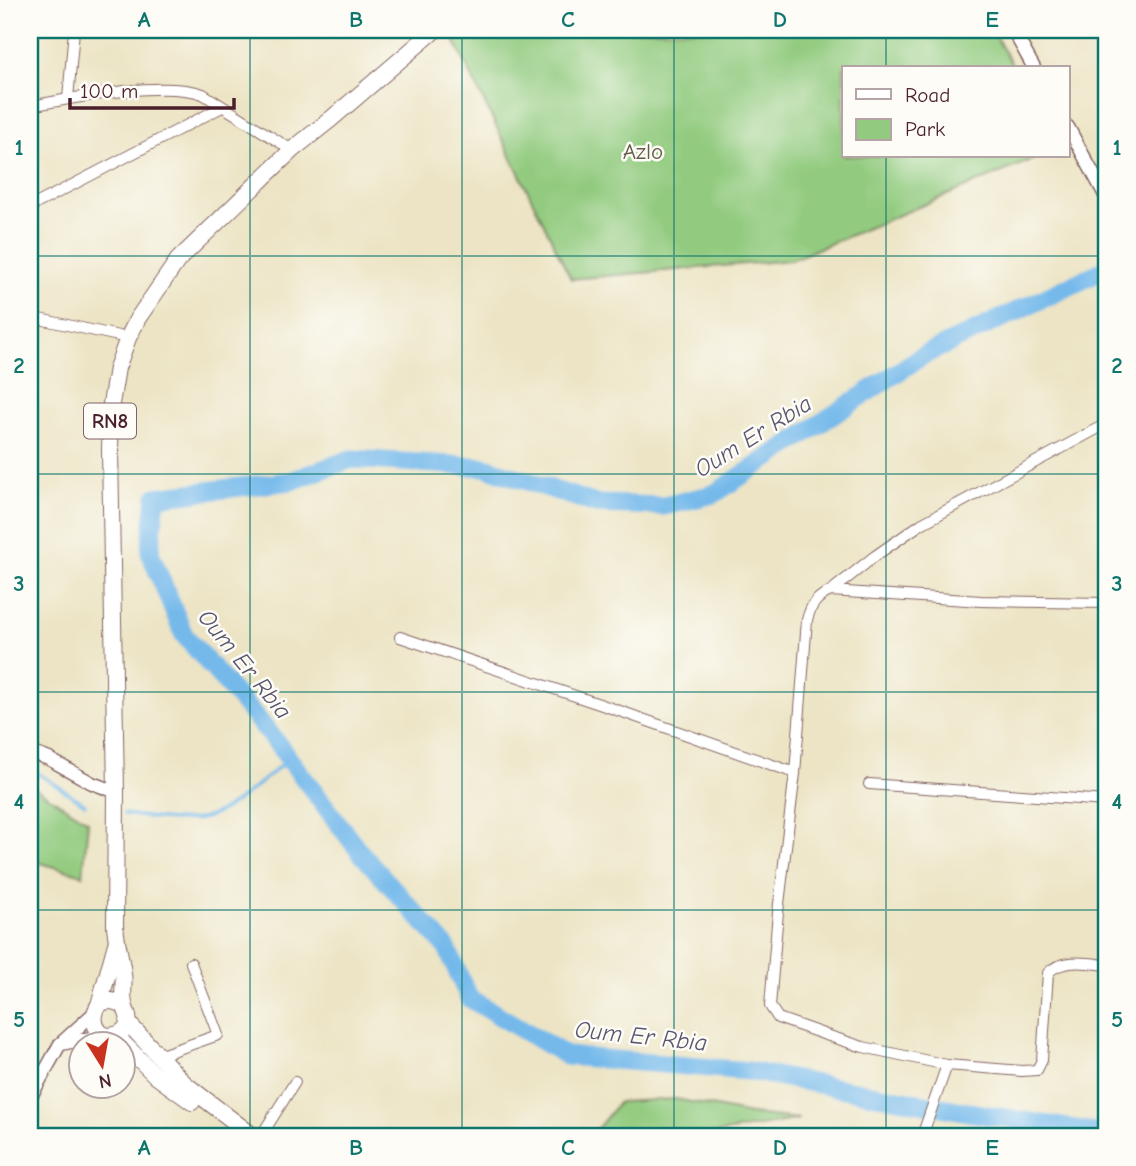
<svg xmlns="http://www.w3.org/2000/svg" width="1136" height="1166" viewBox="0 0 1136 1166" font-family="'Comic Neue',sans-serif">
  <rect width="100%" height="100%" fill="#fdfcf7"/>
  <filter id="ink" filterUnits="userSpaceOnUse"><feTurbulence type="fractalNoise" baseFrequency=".0143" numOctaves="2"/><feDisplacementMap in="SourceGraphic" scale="14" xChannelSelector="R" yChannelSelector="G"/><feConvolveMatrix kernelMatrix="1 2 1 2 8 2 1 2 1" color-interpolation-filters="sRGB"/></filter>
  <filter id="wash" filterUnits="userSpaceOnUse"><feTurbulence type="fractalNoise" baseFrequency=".00686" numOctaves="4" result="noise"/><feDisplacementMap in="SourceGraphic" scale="28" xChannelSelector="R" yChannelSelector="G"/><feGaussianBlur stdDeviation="1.57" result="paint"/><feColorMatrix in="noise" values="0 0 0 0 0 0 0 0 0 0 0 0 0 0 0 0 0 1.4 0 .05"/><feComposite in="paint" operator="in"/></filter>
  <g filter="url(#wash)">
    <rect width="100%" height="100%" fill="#ece4c4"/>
    <!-- green -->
    <g fill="#92cb7f" stroke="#6e7555" stroke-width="2">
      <path d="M457 30H992L1014 68H844V156H1041L791 260 571 279 451 34Z"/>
      <path d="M30 785 88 821 83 875 30 860Z"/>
      <path d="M676 1099 750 1114 799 1119 701 1136H661L647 1129 628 1136H591L619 1102Z"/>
    </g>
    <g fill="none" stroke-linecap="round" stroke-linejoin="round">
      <!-- stream -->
      <g stroke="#75b9eb" stroke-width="3.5">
        <path d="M30 768 85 804"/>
        <path d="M124 814C148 817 176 823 200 819 229 814 265 777 289 759"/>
      </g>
      <!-- river -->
      <path stroke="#75b9eb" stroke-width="19" d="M1106 269 922 356 714 494 664 506 596 504 485 467 351 459 291 481 156 497 150 553 184 635 270 734 360 852 447 948 469 998 567 1056 748 1071 968 1112 1106 1134"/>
    </g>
  </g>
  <g filter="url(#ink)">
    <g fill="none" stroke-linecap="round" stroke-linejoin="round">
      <!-- minor casing -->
      <g stroke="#836461" stroke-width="12">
        <g id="minor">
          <path d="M68 99 74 30"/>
          <path d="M30 106C74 98 162 80 203 94L292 150"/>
          <path d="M30 207 222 107"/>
          <path d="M30 317 128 338"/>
          <path d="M831 591 875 556 921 524 1106 424"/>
          <path d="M400 637 614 709 795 773"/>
          <path d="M869 784 1106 801"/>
          <path d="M158 1056 218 1035 191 963"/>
          <path d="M947 1065 863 1047 826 1035 778 1018 770 1006 778 912 795 773 807 620C811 604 817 597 831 591L981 601 1106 603"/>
          <path d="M261 1136 295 1082"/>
          <path d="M922 1136 947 1065 1022 1071 1037 1070 1042 1060 1048 973C1062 958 1088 963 1106 965"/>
        </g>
      </g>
      <!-- tertiary casing -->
      <g stroke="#836461" stroke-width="15">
        <g id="tertiary">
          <path d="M1013 30 1034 68"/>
          <path d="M1068 127 1106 197"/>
          <path d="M30 752 49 759 92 783 116 792"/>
          <path d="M61 1044 106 1035"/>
          <path d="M30 1098 60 1044 94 1013"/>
        </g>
      </g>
      <!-- primary casing -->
      <g stroke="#836461" stroke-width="18">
        <g id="primary">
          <path d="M99 1005 116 944"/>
          <path d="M124 1006C87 983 85 1047 118 1034 123 1032 127 1028 128 1022 130 1016 126 1012 125 1007 121 997 125 984 123 974 121 957 116 942 115 925L116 792 110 450 111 404 117 368 128 338 138 318 178 260 292 150 331 119 435 30"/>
          <path d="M128 1023 185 1084 253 1136"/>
          <path d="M115 1035 156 1076 192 1102"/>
        </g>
      </g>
      <!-- minor -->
      <use href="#minor" stroke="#fff" stroke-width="10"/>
      <!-- tertiary -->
      <use href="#tertiary" stroke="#fff" stroke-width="12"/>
      <!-- primary -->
      <use href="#primary" stroke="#fff" stroke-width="16"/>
    </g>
  </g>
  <!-- grid -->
  <path fill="none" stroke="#0f766e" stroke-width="2" stroke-opacity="0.55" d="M250 30V1136M462 30V1136M674 30V1136M886 30V68M886 156V1136M30 256H1106M30 474H1106M30 692H1106M30 910H1106"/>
  <g text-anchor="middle" stroke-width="5" stroke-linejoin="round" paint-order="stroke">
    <!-- shield labels -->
    <rect fill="#fdfcf7" stroke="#806168" stroke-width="2" x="84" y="403.5" width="52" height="35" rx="5"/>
    <g font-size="21" font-weight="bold" fill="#4a1f2b">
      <text x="110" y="428">RN8</text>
    </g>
    <!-- park labels -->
    <g font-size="23" fill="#635b48" stroke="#fdfcf7">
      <text x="643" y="159">Azlo</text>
    </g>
    <!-- water labels -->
    <g font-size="24" font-style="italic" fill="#59556e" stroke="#fdfcf7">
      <text transform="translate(753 436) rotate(-32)" y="8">Oum Er Rbia</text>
      <text transform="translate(245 664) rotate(51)" y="8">Oum Er Rbia</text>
      <text transform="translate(641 1036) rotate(6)" y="8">Oum Er Rbia</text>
    </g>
  </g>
  <!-- margin -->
  <rect width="1136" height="1166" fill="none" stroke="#fdfcf7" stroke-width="77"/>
  <!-- legend -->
  <rect x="842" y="66" width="228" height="91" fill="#fdfcf7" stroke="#b5a4a5" stroke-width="2"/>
  <rect x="856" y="89" width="35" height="10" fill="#ffffff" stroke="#b5a4a5" stroke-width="2"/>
  <text x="905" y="102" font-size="21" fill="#4a1f2b">Road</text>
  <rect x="856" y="119" width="35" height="21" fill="#92cb7f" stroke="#b5a4a5" stroke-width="2"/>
  <text x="905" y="136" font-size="21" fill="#4a1f2b">Park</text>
  <!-- north arrow -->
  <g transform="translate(102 1065) rotate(169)"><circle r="33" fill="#fdfcf7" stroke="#b5a4a5" stroke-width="2"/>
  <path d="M0-5L12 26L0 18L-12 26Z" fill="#c8321e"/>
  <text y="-10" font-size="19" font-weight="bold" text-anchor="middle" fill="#4a1f2b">N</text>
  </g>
  <!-- scale -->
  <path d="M70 98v10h164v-10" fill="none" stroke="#4a1f2b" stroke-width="3.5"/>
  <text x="80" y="98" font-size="21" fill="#4a1f2b" stroke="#fdfcf7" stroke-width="5" paint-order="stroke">100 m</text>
  <rect x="38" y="38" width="1060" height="1090" fill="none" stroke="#0f766e" stroke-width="2.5"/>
  <g font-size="23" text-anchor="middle" font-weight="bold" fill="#0f766e">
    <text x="144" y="27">A</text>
    <text x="356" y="27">B</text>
    <text x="568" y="27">C</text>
    <text x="780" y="27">D</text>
    <text x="992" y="27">E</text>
    <text x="19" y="155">1</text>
    <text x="1117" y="155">1</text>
    <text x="19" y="373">2</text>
    <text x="1117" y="373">2</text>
    <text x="19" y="591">3</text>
    <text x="1117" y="591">3</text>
    <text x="19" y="809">4</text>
    <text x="1117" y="809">4</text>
    <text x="19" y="1027">5</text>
    <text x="1117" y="1027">5</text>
    <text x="144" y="1155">A</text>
    <text x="356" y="1155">B</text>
    <text x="568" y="1155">C</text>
    <text x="780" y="1155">D</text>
    <text x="992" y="1155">E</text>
  </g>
</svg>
